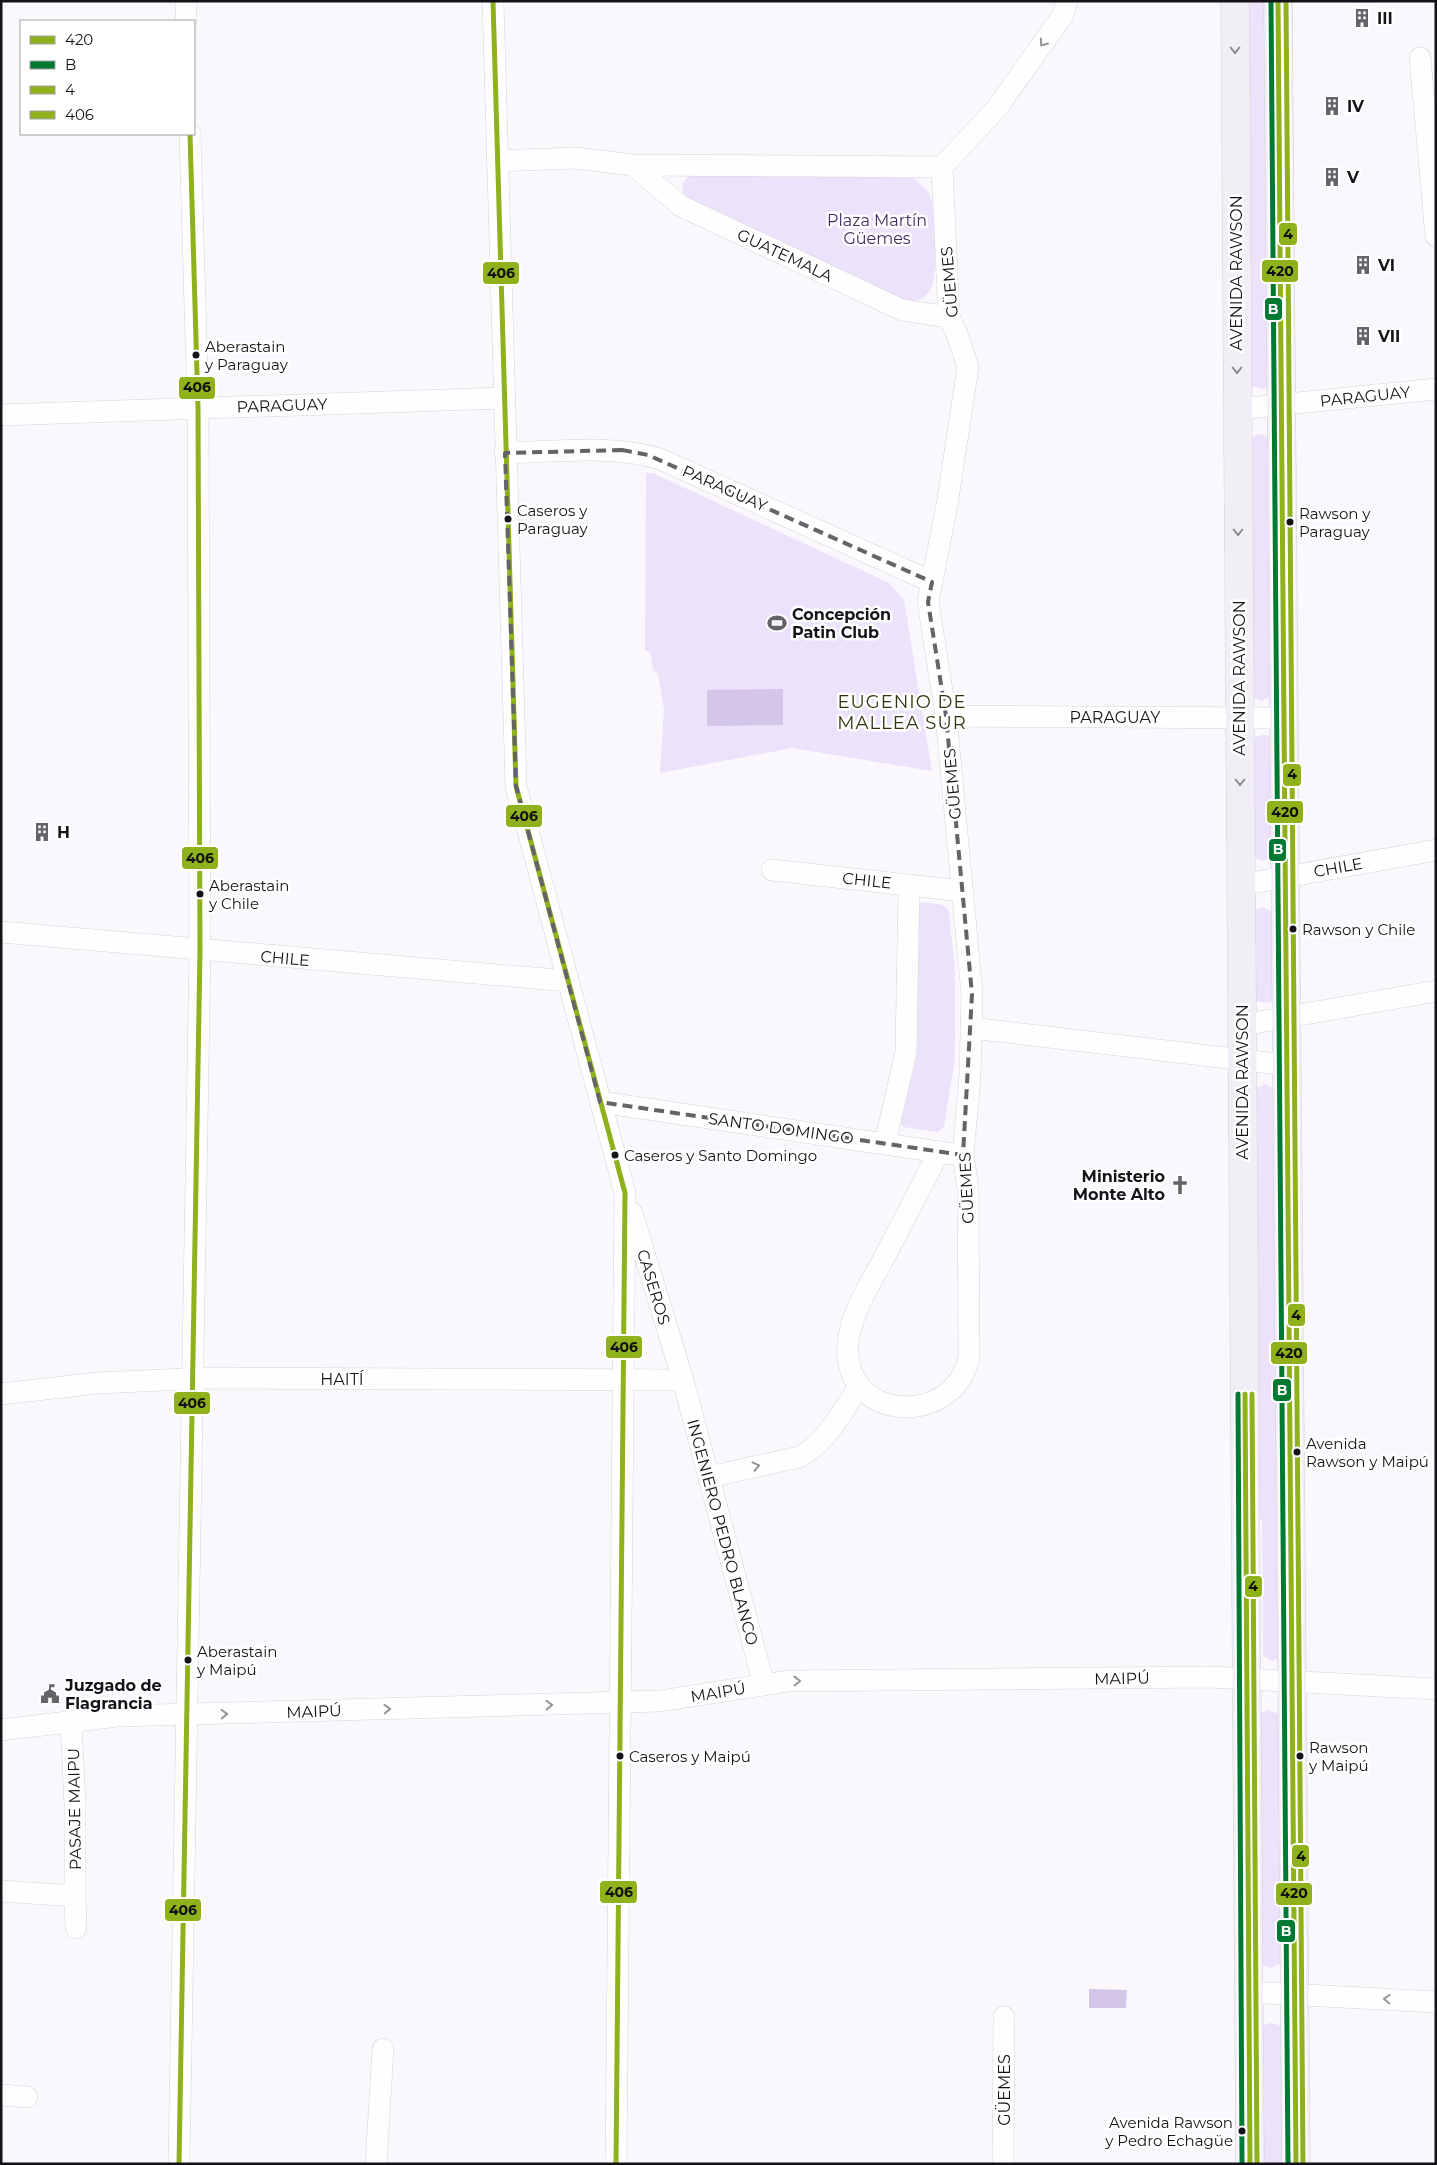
<svg xmlns="http://www.w3.org/2000/svg" width="1437" height="2165" viewBox="0 0 1437 2165" font-family="Montserrat,sans-serif">
  <rect width="100%" height="100%" fill="#faf8fc"/>
  <!-- green -->
  <g fill="#ece2fb">
    <path d="M1247 1H1267L1270 386 1263 389 1251 386Z"/>
    <path d="M691 175 909 176C918 181 927 188 931 198 936 210 937 275 932 287 928 295 920 301 911 303L685 198C680 189 682 180 691 175Z"/>
    <path d="M1262 434 1269 439 1272 696 1261 701 1252 697 1250 439 1256 435Z"/>
    <path d="M646 473H653L889 583 904 600 932 771 792 748 660 773 664 710 658 674 653 670 650 651H645Z"/>
    <path d="M1261 735H1267L1273 740 1274 856 1263 861 1252 856V739Z"/>
    <path d="M922 902 943 905 949 911 955 970V1059L944 1127 937 1132 903 1127 901 1123 917 1054 919 905Z"/>
    <path d="M1262 907 1272 911 1273 1001 1267 1003 1255 1001 1253 912Z"/>
    <path d="M1266 1084 1275 1090 1280 1657 1272 1661 1263 1656 1262 1521 1258 1515 1256 1088Z"/>
    <path d="M1268 1710 1279 1714 1282 1963 1271 1968 1260 1963V1713Z"/>
    <path d="M1270 2023 1279 2025 1283 2030 1284 2164H1262V2026Z"/>
  </g>
  <!-- water -->
  <g fill="#d4c6e9">
    <path d="M783 689V725L707 726V690Z"/>
    <path d="M1089 1989 1127 1990 1126 2008H1089Z"/>
  </g>
  <g fill="none" stroke-linecap="round" stroke-linejoin="round">
    <!-- minor casing -->
    <g stroke="#d5d3d8" stroke-width="22">
      <g id="minor">
        <path d="M186 1V21"/>
        <path d="M493 1 516 786 625 1193 616 2164"/>
        <path d="M1420 58 1436 236"/>
        <path d="M497 161 575 158 633 165 942 167"/>
        <path d="M633 165 681 206 902 310 949 317"/>
        <path d="M1238 409 1436 389"/>
        <path d="M1 415 503 398"/>
        <path d="M505 453C555 452 612 444 660 459L932 582"/>
        <path d="M946 716 1284 718"/>
        <path d="M772 870 962 891"/>
        <path d="M1241 885 1436 850"/>
        <path d="M1 932 568 981"/>
        <path d="M1242 1025 1436 991"/>
        <path d="M971 1028 1287 1065"/>
        <path d="M600 1102 953 1154"/>
        <path d="M885 1143 906 1052 909 885"/>
        <path d="M939 1152C920 1188 902 1224 883 1260 869 1286 851 1313 848 1343 841 1423 955 1428 969 1357L968 1189 963 1155 970 1076 972 994 946 716 928 602 947 505 968 367 957 334 949 317 942 167 997 108 1063 15 1067 1"/>
        <path d="M632 1213 683 1380 764 1685"/>
        <path d="M1 1394 98 1383 206 1378 683 1380"/>
        <path d="M709 1477 799 1457C826 1444 842 1411 859 1387"/>
        <path d="M1 1730 118 1716 660 1701 788 1681 1210 1677 1436 1689"/>
        <path d="M1 1891 75 1896V1804L71 1722"/>
        <path d="M75 1896 76 1928"/>
        <path d="M1249 1992 1436 2002"/>
        <path d="M1 2095 27 2097"/>
        <path d="M179 2164 200 951 198 408 190 134"/>
        <path d="M376 2164 383 2049"/>
        <path d="M1003 2164 1004 2017"/>
      </g>
    </g>
    <!-- primary casing -->
    <g stroke="#d3d2d5" stroke-width="29">
      <g id="primary">
        <path d="M1235 1 1250 2164"/>
        <path d="M1278 1 1296 2164"/>
      </g>
    </g>
    <!-- minor -->
    <use href="#minor" stroke="#fefeff" stroke-width="21"/>
    <!-- primary -->
    <use href="#primary" stroke="#f2eef5" stroke-width="28"/>
    <!-- bus-1 casing -->
    <g stroke="#fff" stroke-width="9">
      <g id="bus-1">
        <path d="M1278 1 1296 2164"/>
        <path d="M1245 1394 1250 2164"/>
      </g>
    </g>
    <!-- bus-2 casing -->
    <g stroke="#fff" stroke-width="9">
      <g id="bus-2">
        <path d="M1271 1 1288 2164"/>
        <path d="M1238 1394 1242 2164"/>
      </g>
    </g>
    <!-- bus-3 casing -->
    <g stroke="#fff" stroke-width="9">
      <g id="bus-3">
        <path d="M1286 1 1303 2164"/>
        <path d="M1252 1394 1257 2164"/>
      </g>
    </g>
    <!-- bus-4 casing -->
    <g stroke="#fff" stroke-width="9">
      <g id="bus-4">
        <path d="M493 1 516 786 625 1193 616 2164"/>
        <path d="M179 2164 200 951 198 408 190 134"/>
      </g>
    </g>
    <!-- bus-1 -->
    <use href="#bus-1" stroke="#8eb11c" stroke-width="5"/>
    <!-- bus-2 -->
    <use href="#bus-2" stroke="#007a32" stroke-width="5"/>
    <!-- bus-3 -->
    <use href="#bus-3" stroke="#8eb11c" stroke-width="5"/>
    <!-- bus-4 -->
    <use href="#bus-4" stroke="#8eb11c" stroke-width="5"/>
  </g>
  <!-- one-way arrows -->
  <defs><path id="oneway-chevron" d="M-2-3.5L2.5 0L-2 3.5" fill="none" stroke-width="1.6" stroke-linecap="round" stroke-linejoin="round" transform="scale(1.25)"/></defs>
  <g stroke="#959498">
    <use href="#oneway-chevron" transform="translate(1043 43) rotate(125)"/>
    <use href="#oneway-chevron" transform="translate(756 1466) rotate(-13)"/>
    <use href="#oneway-chevron" transform="translate(797 1681) rotate(-1)"/>
    <use href="#oneway-chevron" transform="translate(549 1705) rotate(-2)"/>
    <use href="#oneway-chevron" transform="translate(387 1709) rotate(-2)"/>
    <use href="#oneway-chevron" transform="translate(224 1714) rotate(-2)"/>
    <use href="#oneway-chevron" transform="translate(1387 1999) rotate(-177)"/>
  </g>
  <g stroke="#8f8b92">
    <use href="#oneway-chevron" transform="translate(1235 50) rotate(90)"/>
    <use href="#oneway-chevron" transform="translate(1237 370) rotate(90)"/>
    <use href="#oneway-chevron" transform="translate(1238 532) rotate(90)"/>
    <use href="#oneway-chevron" transform="translate(1240 782) rotate(90)"/>
  </g>
  <!-- marked area -->
  <path fill="none" stroke="#656268" stroke-width="4" stroke-dasharray="10 6" stroke-linejoin="round" d="M622 450 648 455 932 582 928 602 946 716 972 994 963 1155 600 1102 516 786 505 453Z"/>
  <!-- icons -->
  <defs>
    <g id="building-bare" transform="scale(1.5)"><path d="M-4-6H4V6H1V3H-1V6H-4ZM-2.5-4.3h1.7v1.8h-1.7ZM.8-4.3h1.7v1.8H.8ZM-2.5-1h1.7V.8h-1.7ZM.8-1h1.7V.8H.8Z" fill="#656268" stroke="#fff" stroke-width="2.5" paint-order="stroke"/></g>
    <g id="stadium-bare" transform="scale(1.5)"><path d="M0-5a6.5 5 0 1 0 0 10a6.5 5 0 1 0 0-10ZM-3.5-1.8h7v3.6h-7Z" fill="#656268" stroke="#fff" stroke-width="2.5" paint-order="stroke"/></g>
    <g id="church-bare" transform="scale(1.5)"><path d="M-1.2-6h2.4v3.5h3.3v2.4h-3.3V6h-2.4V-.1h-3.3v-2.4h3.3Z" fill="#656268" stroke="#fff" stroke-width="2.5" paint-order="stroke"/></g>
    <g id="civic-bare" transform="scale(1.5)"><path d="M-.6-6.5H3V-4.5H.6V-3L4-1V1h2V6H-6V1h2V-1L-.6-3ZM-1.2 2.5V6h2.4V2.5Z" fill="#656268" stroke="#fff" stroke-width="2.5" paint-order="stroke"/></g>
  </defs>
  <g fill-rule="evenodd">
    <use href="#building-bare" x="1362" y="18"/>
    <use href="#building-bare" x="1332" y="106"/>
    <use href="#building-bare" x="1332" y="177"/>
    <use href="#building-bare" x="1363" y="265"/>
    <use href="#building-bare" x="1363" y="336"/>
    <use href="#stadium-bare" x="777" y="623"/>
    <use href="#building-bare" x="42" y="832"/>
    <use href="#church-bare" x="1180" y="1185"/>
    <use href="#civic-bare" x="50" y="1694"/>
  </g>
  <!-- markers -->
  <g fill="#151219" stroke="#fff" stroke-width="2">
    <circle cx="196" cy="355" r="4.5"/>
    <circle cx="508" cy="519" r="4.5"/>
    <circle cx="1290" cy="522" r="4.5"/>
    <circle cx="200" cy="894" r="4.5"/>
    <circle cx="1293" cy="929" r="4.5"/>
    <circle cx="615" cy="1155" r="4.5"/>
    <circle cx="1297" cy="1452" r="4.5"/>
    <circle cx="188" cy="1660" r="4.5"/>
    <circle cx="620" cy="1756" r="4.5"/>
    <circle cx="1300" cy="1756" r="4.5"/>
    <circle cx="1242" cy="2131" r="4.5"/>
  </g>
  <g text-anchor="middle" stroke-width="5" stroke-linejoin="round" paint-order="stroke">
    <!-- bus labels -->
    <g font-size="15" fill="#151219" stroke="#fff" text-anchor="start">
      <text x="205" y="352">Aberastain<tspan x="205" dy="18">y Paraguay</tspan></text>
      <text x="517" y="516">Caseros y<tspan x="517" dy="18">Paraguay</tspan></text>
      <text x="1299" y="519">Rawson y<tspan x="1299" dy="18">Paraguay</tspan></text>
      <text x="209" y="891">Aberastain<tspan x="209" dy="18">y Chile</tspan></text>
      <text x="1302" y="935">Rawson y Chile</text>
      <text x="624" y="1161">Caseros y Santo Domingo</text>
      <text x="1306" y="1449">Avenida<tspan x="1306" dy="18">Rawson y Maipú</tspan></text>
      <text x="197" y="1657">Aberastain<tspan x="197" dy="18">y Maipú</tspan></text>
      <text x="1309" y="1753">Rawson<tspan x="1309" dy="18">y Maipú</tspan></text>
      <text x="629" y="1762">Caseros y Maipú</text>
      <text x="1233" y="2128" text-anchor="end">Avenida Rawson<tspan x="1233" dy="18">y Pedro Echagüe</tspan></text>
    </g>
    <!-- poi labels -->
    <g font-size="16" font-weight="bold" fill="#151219" stroke="#fff" text-anchor="start">
      <text x="1377" y="24">III</text>
      <text x="1347" y="112">IV</text>
      <text x="1347" y="183">V</text>
      <text x="1378" y="271">VI</text>
      <text x="1378" y="342">VII</text>
      <text x="792" y="620">Concepción<tspan x="792" dy="18">Patin Club</tspan></text>
      <text x="57" y="838">H</text>
      <text x="1165" y="1182" text-anchor="end">Ministerio<tspan x="1165" dy="18">Monte Alto</tspan></text>
      <text x="65" y="1691">Juzgado de<tspan x="65" dy="18">Flagrancia</tspan></text>
    </g>
    <!-- park labels -->
    <g font-size="16" fill="#432963" stroke="#fff">
      <text x="877" y="226">Plaza Martín<tspan x="877" dy="18">Güemes</tspan></text>
    </g>
    <!-- street labels -->
    <g font-size="16" fill="#151219" stroke="#fff">
      <text transform="translate(785 255) rotate(25)" y="6">GUATEMALA</text>
      <text transform="translate(1236 273) rotate(-90)" y="6">AVENIDA RAWSON</text>
      <text transform="translate(949 282) rotate(-95)" y="6">GÜEMES</text>
      <text transform="translate(1365 396) rotate(-6)" y="6">PARAGUAY</text>
      <text transform="translate(282 405) rotate(-2)" y="6">PARAGUAY</text>
      <text transform="translate(725 488) rotate(24)" y="6">PARAGUAY</text>
      <text transform="translate(1239 678) rotate(-90)" y="6">AVENIDA RAWSON</text>
      <text x="1115" y="723">PARAGUAY</text>
      <text transform="translate(952 784) rotate(-95)" y="6">GÜEMES</text>
      <text transform="translate(1338 867) rotate(-10)" y="6">CHILE</text>
      <text transform="translate(867 880) rotate(6)" y="6">CHILE</text>
      <text transform="translate(285 958) rotate(5)" y="6">CHILE</text>
      <text transform="translate(1242 1082) rotate(-90)" y="6">AVENIDA RAWSON</text>
      <text transform="translate(781 1128) rotate(8)" y="6">SANTO DOMINGO</text>
      <text transform="translate(966 1188) rotate(-93)" y="6">GÜEMES</text>
      <text transform="translate(654 1287) rotate(73)" y="6">CASEROS</text>
      <text x="342" y="1385">HAITÍ</text>
      <text transform="translate(723 1532) rotate(75)" y="6">INGENIERO PEDRO BLANCO</text>
      <text transform="translate(1122 1678) rotate(-1)" y="6">MAIPÚ</text>
      <text transform="translate(718 1692) rotate(-9)" y="6">MAIPÚ</text>
      <text transform="translate(314 1711) rotate(-2)" y="6">MAIPÚ</text>
      <text transform="translate(74 1809) rotate(-91)" y="6">PASAJE MAIPU</text>
      <text transform="translate(1004 2090) rotate(-90)" y="6">GÜEMES</text>
    </g>
    <!-- neighbourhood labels -->
    <g font-size="18" letter-spacing="1" fill="#2f350e" stroke="#fff">
      <text x="902" y="708">EUGENIO DE<tspan x="902" dy="21">MALLEA SUR</tspan></text>
    </g>
  </g>
  <g stroke="#fff" stroke-width="2">
    <rect x="1278" y="222" width="20" height="24" rx="5" fill="#8eb11c"/>
    <rect x="1261" y="259" width="38" height="24" rx="5" fill="#8eb11c"/>
    <rect x="482" y="261" width="38" height="24" rx="5" fill="#8eb11c"/>
    <rect x="1264" y="297" width="19" height="24" rx="5" fill="#007a32"/>
    <rect x="178" y="376" width="38" height="24" rx="5" fill="#8eb11c"/>
    <rect x="1282" y="763" width="20" height="24" rx="5" fill="#8eb11c"/>
    <rect x="1266" y="800" width="38" height="24" rx="5" fill="#8eb11c"/>
    <rect x="505" y="804" width="38" height="24" rx="5" fill="#8eb11c"/>
    <rect x="1268" y="838" width="19" height="24" rx="5" fill="#007a32"/>
    <rect x="181" y="846" width="38" height="24" rx="5" fill="#8eb11c"/>
    <rect x="1287" y="1303" width="19" height="24" rx="5" fill="#8eb11c"/>
    <rect x="605" y="1335" width="38" height="24" rx="5" fill="#8eb11c"/>
    <rect x="1270" y="1341" width="38" height="24" rx="5" fill="#8eb11c"/>
    <rect x="1272" y="1378" width="20" height="24" rx="5" fill="#007a32"/>
    <rect x="173" y="1391" width="38" height="24" rx="5" fill="#8eb11c"/>
    <rect x="1244" y="1575" width="19" height="23" rx="5" fill="#8eb11c"/>
    <rect x="1291" y="1844" width="19" height="24" rx="5" fill="#8eb11c"/>
    <rect x="599" y="1880" width="39" height="24" rx="5" fill="#8eb11c"/>
    <rect x="1275" y="1882" width="38" height="24" rx="5" fill="#8eb11c"/>
    <rect x="164" y="1898" width="38" height="24" rx="5" fill="#8eb11c"/>
    <rect x="1276" y="1919" width="20" height="24" rx="5" fill="#007a32"/>
  </g>
  <g font-size="14" text-anchor="middle" font-weight="bold" fill="#fff">
    <text x="1273" y="314">B</text>
    <text x="1278" y="854">B</text>
    <text x="1282" y="1395">B</text>
    <text x="1286" y="1936">B</text>
  </g>
  <g font-size="14" text-anchor="middle" font-weight="bold" fill="#111">
    <text x="1288" y="239">4</text>
    <text x="1280" y="276">420</text>
    <text x="501" y="278">406</text>
    <text x="197" y="392">406</text>
    <text x="1292" y="779">4</text>
    <text x="1285" y="817">420</text>
    <text x="524" y="821">406</text>
    <text x="200" y="863">406</text>
    <text x="1296" y="1320">4</text>
    <text x="624" y="1352">406</text>
    <text x="1289" y="1358">420</text>
    <text x="192" y="1408">406</text>
    <text x="1253" y="1591">4</text>
    <text x="1301" y="1861">4</text>
    <text x="619" y="1897">406</text>
    <text x="1294" y="1898">420</text>
    <text x="183" y="1915">406</text>
  </g>
  <!-- border -->
  <rect width="1437" height="2165" fill="none" stroke="#151219" stroke-width="5"/>
  <!-- legend -->
  <rect x="20" y="20" width="175" height="115" fill="#ffffff" stroke="#a1a0a3"/>
  <rect x="30" y="36" width="25" height="8" fill="#8eb11c" stroke="#a1a0a3"/>
  <text x="65" y="45" font-size="15" fill="#151219">420</text>
  <rect x="30" y="61" width="25" height="8" fill="#007a32" stroke="#a1a0a3"/>
  <text x="65" y="70" font-size="15" fill="#151219">B</text>
  <rect x="30" y="86" width="25" height="8" fill="#8eb11c" stroke="#a1a0a3"/>
  <text x="65" y="95" font-size="15" fill="#151219">4</text>
  <rect x="30" y="111" width="25" height="8" fill="#8eb11c" stroke="#a1a0a3"/>
  <text x="65" y="120" font-size="15" fill="#151219">406</text>
</svg>
